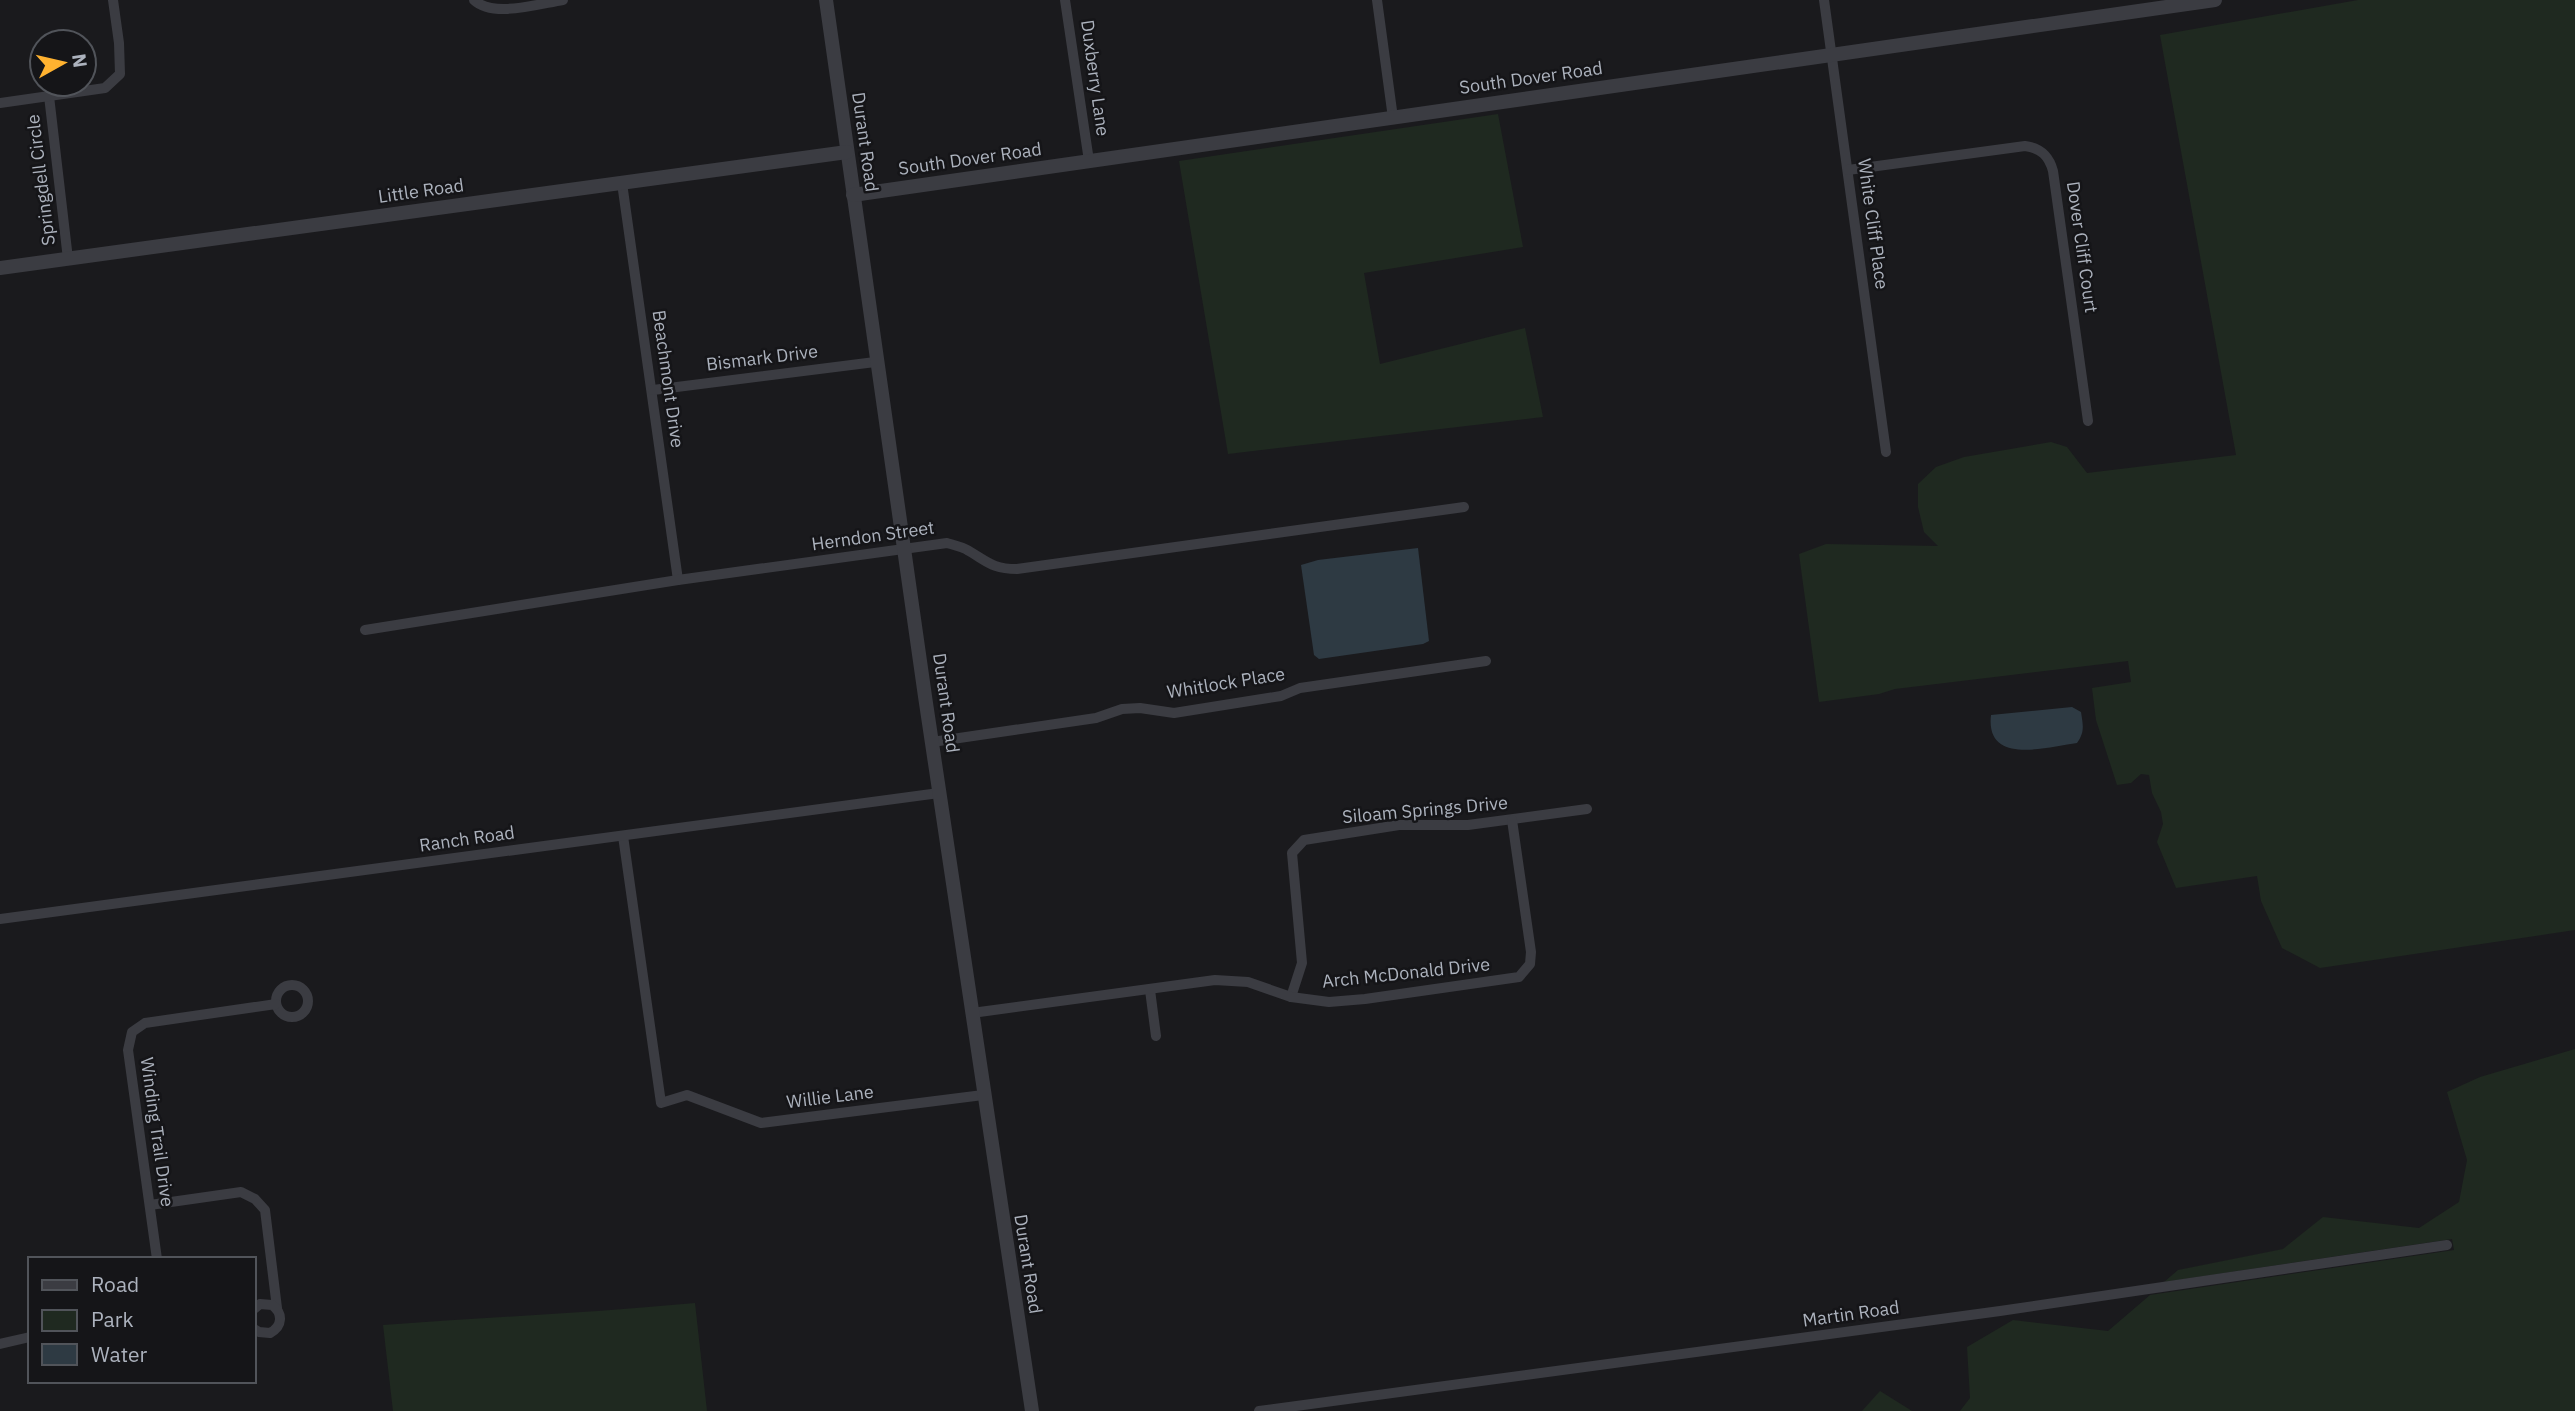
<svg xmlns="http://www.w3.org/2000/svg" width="2575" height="1411" viewBox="0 0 2575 1411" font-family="'IBM Plex Sans',sans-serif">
  <rect width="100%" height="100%" fill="#1a1a1d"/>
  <!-- green -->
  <g fill="#1f2920">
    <path d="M2358 0H2575V930L2320 968 2282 948 2261 901 2257 876 2176 888 2157 842 2163 824 2161 812 2152 793 2149 775 2141 774 2131 783 2117 785 2096 720 2092 688 2131 682 2128 661 1895 689 1879 694 1819 702 1799 554 1826 544 1938 546 1924 532 1918 507V484L1936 467 1964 457 2051 442 2067 447 2087 473 2236 455 2160 35Z"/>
    <path d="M1498 114 1523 247 1364 273 1380 364 1525 328 1543 417 1228 454 1179 161Z"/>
    <path d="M2575 1049V1411H1960L1970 1398 1967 1347 2013 1320 2108 1331 2150 1295 2454 1250 2452 1239 2164 1282 2178 1270 2283 1249 2323 1217 2419 1228 2459 1202 2467 1160 2447 1092 2480 1077Z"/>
    <path d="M695 1303 707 1411H393L383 1325C487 1317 591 1313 695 1303Z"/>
    <path d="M1880 1391 1912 1411H1862Z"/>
  </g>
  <!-- water -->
  <g fill="#2e3a43">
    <path d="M1418 548 1429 641 1423 644 1319 659 1314 655 1301 565 1318 560Z"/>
    <path d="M2072 707 2081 712C2083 725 2085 732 2077 743 2047 747 1985 766 1991 715Z"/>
  </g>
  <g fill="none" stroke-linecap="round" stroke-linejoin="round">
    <!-- minor -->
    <g stroke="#3b3c42" stroke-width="10">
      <path d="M474 0C493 18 538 4 563 0"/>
      <path d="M1065 0 1089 161"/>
      <path d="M1377 0 1393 118"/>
      <path d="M1824 0 1886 452"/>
      <path d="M49 96 68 259"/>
      <path d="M0 103 105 88 120 74 119 43 113 0"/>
      <path d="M1848 170 2025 146C2041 148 2049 156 2053 171L2088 421"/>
      <path d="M622 183 678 580"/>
      <path d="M653 390 875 362"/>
      <path d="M365 630 678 580 947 543C954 545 963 547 969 551 988 562 993 569 1017 569L1464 507"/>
      <path d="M932 742 1096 718 1122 709 1140 708 1174 713 1281 696 1300 688 1486 661"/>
      <path d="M623 836 661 1103 687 1095 761 1123 983 1095"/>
      <path d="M0 919 939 793"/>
      <circle cx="292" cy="1001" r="16"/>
      <path d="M1150 990 1156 1036"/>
      <path d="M1291 997 1302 963 1292 853 1304 840 1399 825H1468L1587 809"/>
      <path d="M972 1013 1215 980 1248 982 1291 997 1329 1002 1365 999 1519 977 1530 964 1531 952 1512 820"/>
      <path d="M150 1205 241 1192 255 1199 265 1210 277 1308"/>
      <path d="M157 1259 128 1050 132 1032 145 1023 276 1004"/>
      <path d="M254 1309 260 1304 272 1305C283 1313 283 1326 270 1333L259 1332 254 1329"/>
      <path d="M0 1344 30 1337"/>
      <path d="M1259 1411 2000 1311 2447 1245"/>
    </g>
    <!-- tertiary -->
    <g stroke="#3b3c42" stroke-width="14">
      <path d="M826 0C892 471 959 941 1032 1411"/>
      <path d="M853 195 2215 0"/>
      <path d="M0 268 847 152"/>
    </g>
  </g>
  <g text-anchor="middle" stroke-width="5" stroke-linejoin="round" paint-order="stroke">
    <!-- street labels -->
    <g font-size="18" fill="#acb2bd" stroke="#151518">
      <text transform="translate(1095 78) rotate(82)" y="6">Duxberry Lane</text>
      <text transform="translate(1531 78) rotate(-8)" y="6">South Dover Road</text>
      <text transform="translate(865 142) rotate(82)" y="6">Durant Road</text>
      <text transform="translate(970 159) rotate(-8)" y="6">South Dover Road</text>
      <text transform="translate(41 180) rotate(-97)" y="6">Springdell Circle</text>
      <text transform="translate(421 191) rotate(-8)" y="6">Little Road</text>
      <text transform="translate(1873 224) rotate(82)" y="6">White Cliff Place</text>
      <text transform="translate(2082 247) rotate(82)" y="6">Dover Cliff Court</text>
      <text transform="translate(762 358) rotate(-7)" y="6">Bismark Drive</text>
      <text transform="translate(668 379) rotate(82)" y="6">Beachmont Drive</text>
      <text transform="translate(873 536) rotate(-8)" y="6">Herndon Street</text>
      <text transform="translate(1226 683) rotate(-9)" y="6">Whitlock Place</text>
      <text transform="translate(946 703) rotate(82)" y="6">Durant Road</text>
      <text transform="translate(1425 810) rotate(-5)" y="6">Siloam Springs Drive</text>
      <text transform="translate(467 839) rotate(-8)" y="6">Ranch Road</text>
      <text transform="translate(1406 973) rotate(-6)" y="6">Arch McDonald Drive</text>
      <text transform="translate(830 1097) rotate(-7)" y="6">Willie Lane</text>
      <text transform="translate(157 1132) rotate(82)" y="6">Winding Trail Drive</text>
      <text transform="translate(1028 1264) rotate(81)" y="6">Durant Road</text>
      <text transform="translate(1851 1314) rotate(-8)" y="6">Martin Road</text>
    </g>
  </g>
  <!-- legend -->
  <rect x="28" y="1257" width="228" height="126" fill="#151518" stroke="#51545a" stroke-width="2"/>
  <rect x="42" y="1280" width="35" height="10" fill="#3b3c42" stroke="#51545a" stroke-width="2"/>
  <text x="91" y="1292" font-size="21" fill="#acb2bd">Road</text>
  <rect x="42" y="1310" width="35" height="21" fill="#1f2920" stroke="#51545a" stroke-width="2"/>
  <text x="91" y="1327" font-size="21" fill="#acb2bd">Park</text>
  <rect x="42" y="1344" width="35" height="21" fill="#2e3a43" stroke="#51545a" stroke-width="2"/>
  <text x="91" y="1362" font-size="21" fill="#acb2bd">Water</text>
  <!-- north arrow -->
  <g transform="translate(63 63) rotate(82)"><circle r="33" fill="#151518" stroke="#51545a" stroke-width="2"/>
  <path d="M0-5L12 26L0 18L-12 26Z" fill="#ffb230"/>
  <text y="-10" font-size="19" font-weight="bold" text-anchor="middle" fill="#acb2bd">N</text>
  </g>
</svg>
